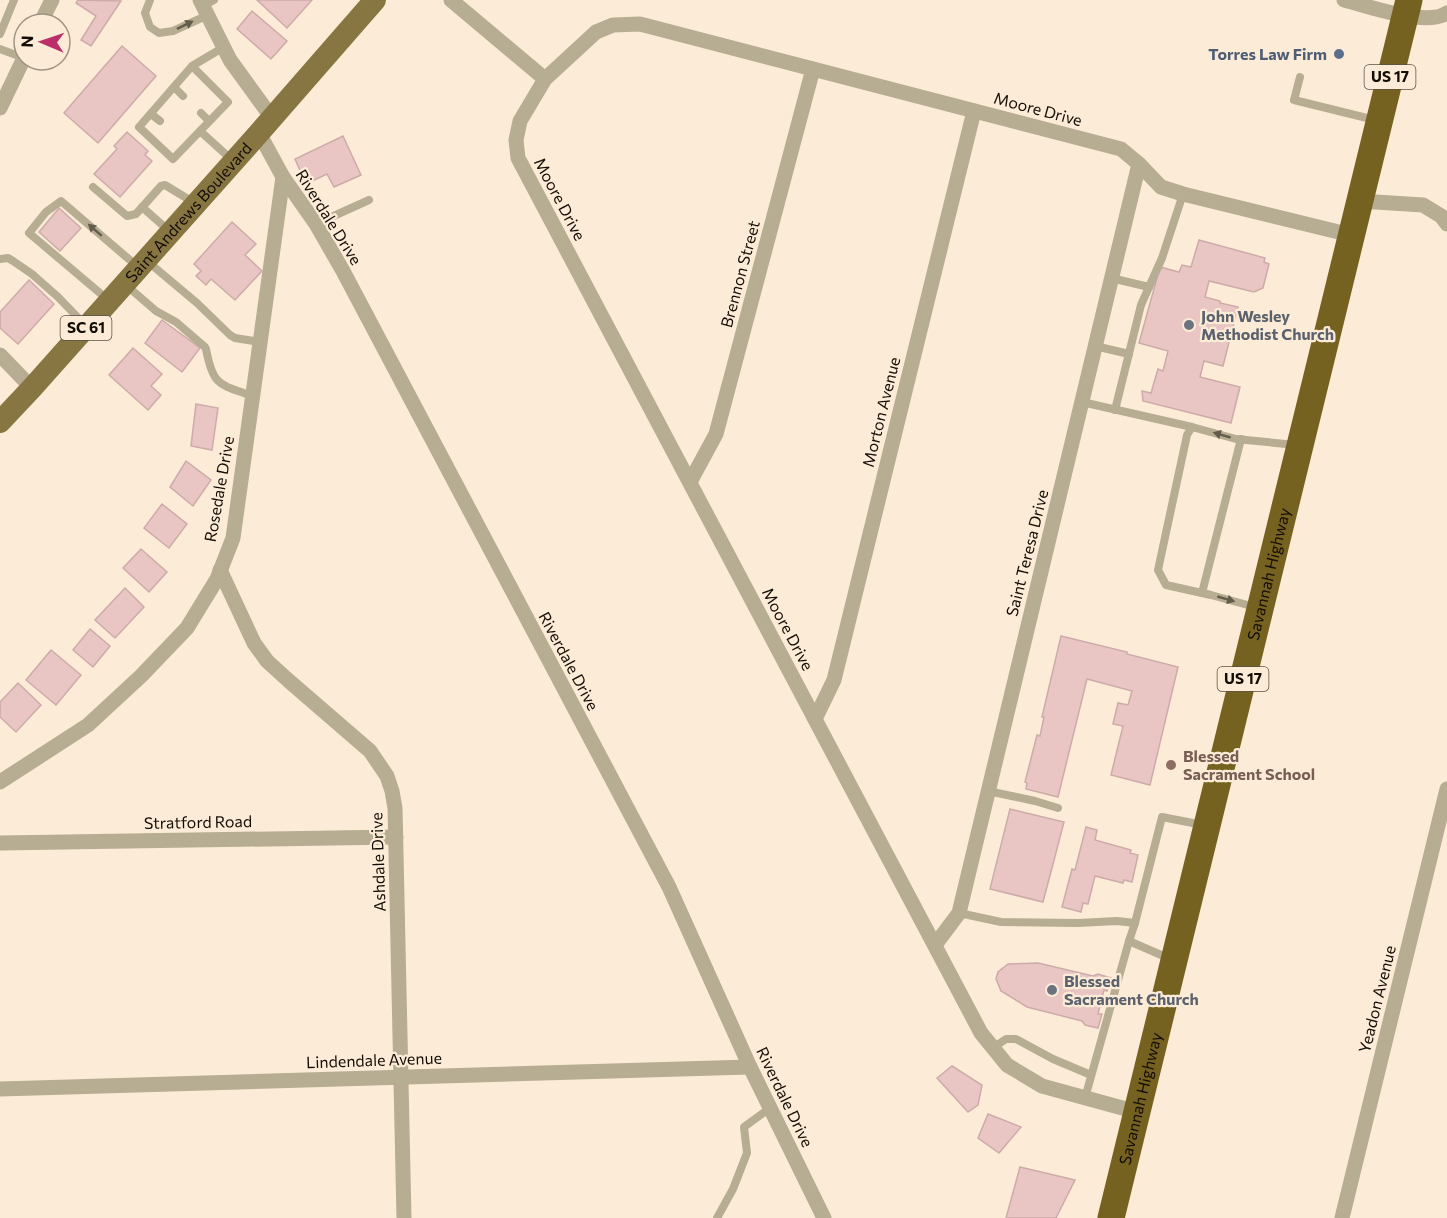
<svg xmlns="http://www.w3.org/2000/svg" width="1447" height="1218" viewBox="0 0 1447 1218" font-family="Commissioner,sans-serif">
  <rect width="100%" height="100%" fill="#fcecd7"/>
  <!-- building -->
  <g fill="#e9c6c3" stroke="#cdaba8" stroke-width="1.5">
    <path d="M78 0 121 1 91 46 81 40 96 16 76 3Z"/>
    <path d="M257 0H312L287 28Z"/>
    <path d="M252 11 287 41 271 59 237 29Z"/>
    <path d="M122 46 156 76 98 143 64 113Z"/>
    <path d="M127 132 148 151 145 155 152 161 120 197 94 174 117 149 114 146Z"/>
    <path d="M343 136 361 175 334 187 327 174 306 184 295 159Z"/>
    <path d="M59 208 81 228 60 251 39 232Z"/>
    <path d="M232 222 256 244 245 255 262 271 235 300 211 279 206 285 196 276 201 271 194 264Z"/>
    <path d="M1199 240 1265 258 1264 262 1269 264 1263 288 1254 292 1209 281 1205 297 1220 301V303L1238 307 1223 366 1204 361 1200 377 1240 387 1231 423 1143 401 1142 391 1151 393 1158 369 1163 371 1168 351 1139 343 1160 267 1179 272 1182 265 1191 267Z"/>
    <path d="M29 280 54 304 18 344 0 328V312Z"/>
    <path d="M162 320 200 348 182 372 145 343Z"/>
    <path d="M133 348 162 374 151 386 161 395 148 410 109 375Z"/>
    <path d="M196 404 218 408 212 450 191 446Z"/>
    <path d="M186 461 211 480 193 506 170 487Z"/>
    <path d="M162 504 187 524 169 548 144 528Z"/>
    <path d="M141 549 167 572 149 592 123 568Z"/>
    <path d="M125 588 144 607 115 638 95 620Z"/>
    <path d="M90 629 110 646 93 667 73 650Z"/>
    <path d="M1061 636 1127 652V654L1178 667 1150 785 1111 775 1123 726 1113 724 1118 703 1128 705 1132 691 1087 679 1058 797 1026 789 1027 783 1025 782 1037 735 1040 736 1044 717H1042Z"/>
    <path d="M51 650 81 675 56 705 26 680Z"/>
    <path d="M18 683 41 705 16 732 0 717V702Z"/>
    <path d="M1010 809 1064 822 1043 902 990 889Z"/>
    <path d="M1086 827 1097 830 1095 840 1131 850 1130 853 1138 855 1132 882 1124 880 1123 883 1095 876 1088 904 1083 903 1081 912 1062 907 1072 869 1075 870Z"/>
    <path d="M1038 963 1093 976 1098 974 1111 978 1107 991 1104 990 1098 1014H1102L1098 1028 1085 1025 1082 1021 1027 1007 1001 991 996 979 998 972 1008 964Z"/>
    <path d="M952 1066 982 1085 978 1105 968 1112 937 1078Z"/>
    <path d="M988 1114 1021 1127 999 1153 978 1138Z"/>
    <path d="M1020 1167 1075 1180 1056 1218H1006Z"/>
  </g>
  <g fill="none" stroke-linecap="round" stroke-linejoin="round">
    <!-- lane -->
    <g stroke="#b6ad92" stroke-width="8">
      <path d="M150 0 145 13 150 27 159 33 173 31 208 15"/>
      <path d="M203 6 214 0"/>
      <path d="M0 34 14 0"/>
      <path d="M0 49 24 58"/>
      <path d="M192 66 228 102 173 159 139 127 192 66 224 47"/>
      <path d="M1300 77 1294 100 1375 120"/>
      <path d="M174 87 183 96"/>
      <path d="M201 113 209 121"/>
      <path d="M151 114 160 121"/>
      <path d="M200 131 232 160"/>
      <path d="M93 187 127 216 136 214 161 186 165 185 193 202"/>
      <path d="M142 207 168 230"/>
      <path d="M316 224 369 200"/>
      <path d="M0 259 8 258 13 261 32 274 58 297 86 326"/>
      <path d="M147 261 197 303 230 335 235 338 260 342"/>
      <path d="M1111 278 1149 287"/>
      <path d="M126 285 156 311 176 322 205 347 206 349C213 386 219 384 252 396"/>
      <path d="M107 299 29 233 46 212 61 201 138 267"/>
      <path d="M1095 346 1129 354"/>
      <path d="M1082 402 1192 427"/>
      <path d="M1115 410 1141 305 1162 258 1183 194"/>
      <path d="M1202 593 1241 439"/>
      <path d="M1255 607 1211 595 1166 585 1158 570 1187 435 1192 427 1236 439 1296 445"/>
      <path d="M988 791 1035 801 1058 808"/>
      <path d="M959 913 1001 922 1078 923 1117 921 1135 923 1129 941 1168 958"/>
      <path d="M1135 923 1162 817 1203 825"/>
      <path d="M993 1048 1006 1039H1016L1053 1059 1091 1075"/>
      <path d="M1085 1098 1129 941"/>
      <path d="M717 1218 733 1189 747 1153 744 1127 770 1108"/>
    </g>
    <!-- street -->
    <g stroke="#b6ad92" stroke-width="15">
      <path d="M200 0 230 60 272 118"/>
      <path d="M451 0 545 79"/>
      <path d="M1344 0C1368 6 1426 27 1447 13"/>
      <path d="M40 24 52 0"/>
      <path d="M0 108 24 58"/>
      <path d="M259 133 283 177 316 224 343 271 669 887 750 1067 824 1218"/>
      <path d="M1360 201 1423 205 1441 216 1447 224"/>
      <path d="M0 355 32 388"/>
      <path d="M690 482 716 434 813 69"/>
      <path d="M220 570 254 643 267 661 289 681 370 751 387 776 392 791 395 808 404 1218"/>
      <path d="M815 719 834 680 974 111"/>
      <path d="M0 782 88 725 141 676 187 628 217 579 233 538 283 177"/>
      <path d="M0 843 396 837"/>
      <path d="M935 945 959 913 1139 164"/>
      <path d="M0 1089 750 1067"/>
      <path d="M1137 1112 1042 1086 1007 1065 981 1033 518 158 516 140 520 121 545 79 596 32 613 25 640 24 1121 149 1139 164 1161 187 1183 194 1351 235"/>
      <path d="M1342 1218 1447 789"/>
    </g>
    <!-- primary -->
    <path stroke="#877642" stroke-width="22" id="s1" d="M0 422 32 388 259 133 375 0"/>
    <!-- highway -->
    <path stroke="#766220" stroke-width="27" id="s2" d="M1111 1218 1409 0"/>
  </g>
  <!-- one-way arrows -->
  <defs><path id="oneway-solid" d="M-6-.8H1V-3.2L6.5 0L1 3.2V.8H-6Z" transform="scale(1.5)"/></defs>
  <g fill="#655d4c">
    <use href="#oneway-solid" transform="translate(185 25) rotate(-26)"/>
    <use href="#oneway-solid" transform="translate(95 230) rotate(-139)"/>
    <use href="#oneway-solid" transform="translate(1222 435) rotate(-164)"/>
    <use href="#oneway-solid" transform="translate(1226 599) rotate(16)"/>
  </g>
  <!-- markers -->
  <circle fill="#5c6f8a" stroke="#fcecd7" stroke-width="2" cx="1339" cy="54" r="6"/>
  <g fill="#6b7280" stroke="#fcecd7" stroke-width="2">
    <circle cx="1189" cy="325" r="6"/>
    <circle cx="1052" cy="990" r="6"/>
  </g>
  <circle fill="#8d6e63" stroke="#fcecd7" stroke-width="2" cx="1171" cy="765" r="6"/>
  <g text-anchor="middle" stroke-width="4.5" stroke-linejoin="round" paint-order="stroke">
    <!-- shield labels -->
    <g fill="#fcecd7" stroke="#5a5044" stroke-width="1.5">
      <rect x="1364.5" y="65" width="51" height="24" rx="4.5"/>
      <rect x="60.5" y="316" width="51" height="24" rx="4.5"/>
      <rect x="1217.5" y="667" width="51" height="24" rx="4.5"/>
    </g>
    <g font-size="15" font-weight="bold" fill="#140d05">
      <text x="1390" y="82">US 17</text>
      <text x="86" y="333">SC 61</text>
      <text x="1243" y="684">US 17</text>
    </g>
    <!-- service labels -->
    <g font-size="16" font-weight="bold" fill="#4e5e75" stroke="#fcecd7" text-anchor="end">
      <text x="1327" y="60">Torres Law Firm</text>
    </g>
    <!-- street labels -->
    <g font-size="16" fill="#140d05" stroke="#fcecd7">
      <text transform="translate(1038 109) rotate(15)" y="6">Moore Drive</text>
      <text transform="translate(560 199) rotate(62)" y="6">Moore Drive</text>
      <text dy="6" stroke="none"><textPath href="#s1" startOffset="282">Saint Andrews Boulevard</textPath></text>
      <text transform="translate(329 217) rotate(58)" y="6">Riverdale Drive</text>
      <text transform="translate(740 274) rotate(-75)" y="6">Brennon Street</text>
      <text transform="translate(881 412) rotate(-76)" y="6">Morton Avenue</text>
      <text transform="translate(219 489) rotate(-80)" y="6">Rosedale Drive</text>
      <text transform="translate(1027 553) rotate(-76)" y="6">Saint Teresa Drive</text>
      <text dy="6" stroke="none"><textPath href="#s2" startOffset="663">Savannah Highway</textPath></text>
      <text transform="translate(788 629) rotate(62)" y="6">Moore Drive</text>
      <text transform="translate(569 661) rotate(62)" y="6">Riverdale Drive</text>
      <text transform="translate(198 822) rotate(-1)" y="6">Stratford Road</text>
      <text transform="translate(378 862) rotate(-92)" y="6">Ashdale Drive</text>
      <text transform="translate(1377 999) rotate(-76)" y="6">Yeadon Avenue</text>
      <text transform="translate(374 1060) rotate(-2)" y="6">Lindendale Avenue</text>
      <text transform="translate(785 1097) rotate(64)" y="6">Riverdale Drive</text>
      <text dy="6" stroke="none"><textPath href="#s2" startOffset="123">Savannah Highway</textPath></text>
    </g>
    <!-- worship labels -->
    <g font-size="16" font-weight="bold" fill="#5b616d" stroke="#fcecd7" text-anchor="start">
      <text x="1201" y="322">John Wesley<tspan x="1201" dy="18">Methodist Church</tspan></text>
      <text x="1064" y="987">Blessed<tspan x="1064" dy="18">Sacrament Church</tspan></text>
    </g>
    <!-- education labels -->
    <g font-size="16" font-weight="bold" fill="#785e54" stroke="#fcecd7" text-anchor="start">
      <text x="1183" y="762">Blessed<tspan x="1183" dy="18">Sacrament School</tspan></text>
    </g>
  </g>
  <!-- north arrow -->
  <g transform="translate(42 42) rotate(272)"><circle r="28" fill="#fcecd7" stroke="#9f9383" stroke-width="1.5"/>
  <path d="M0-4.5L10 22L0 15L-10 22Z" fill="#bb3069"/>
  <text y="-9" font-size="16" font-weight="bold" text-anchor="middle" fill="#140d05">N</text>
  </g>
</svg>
